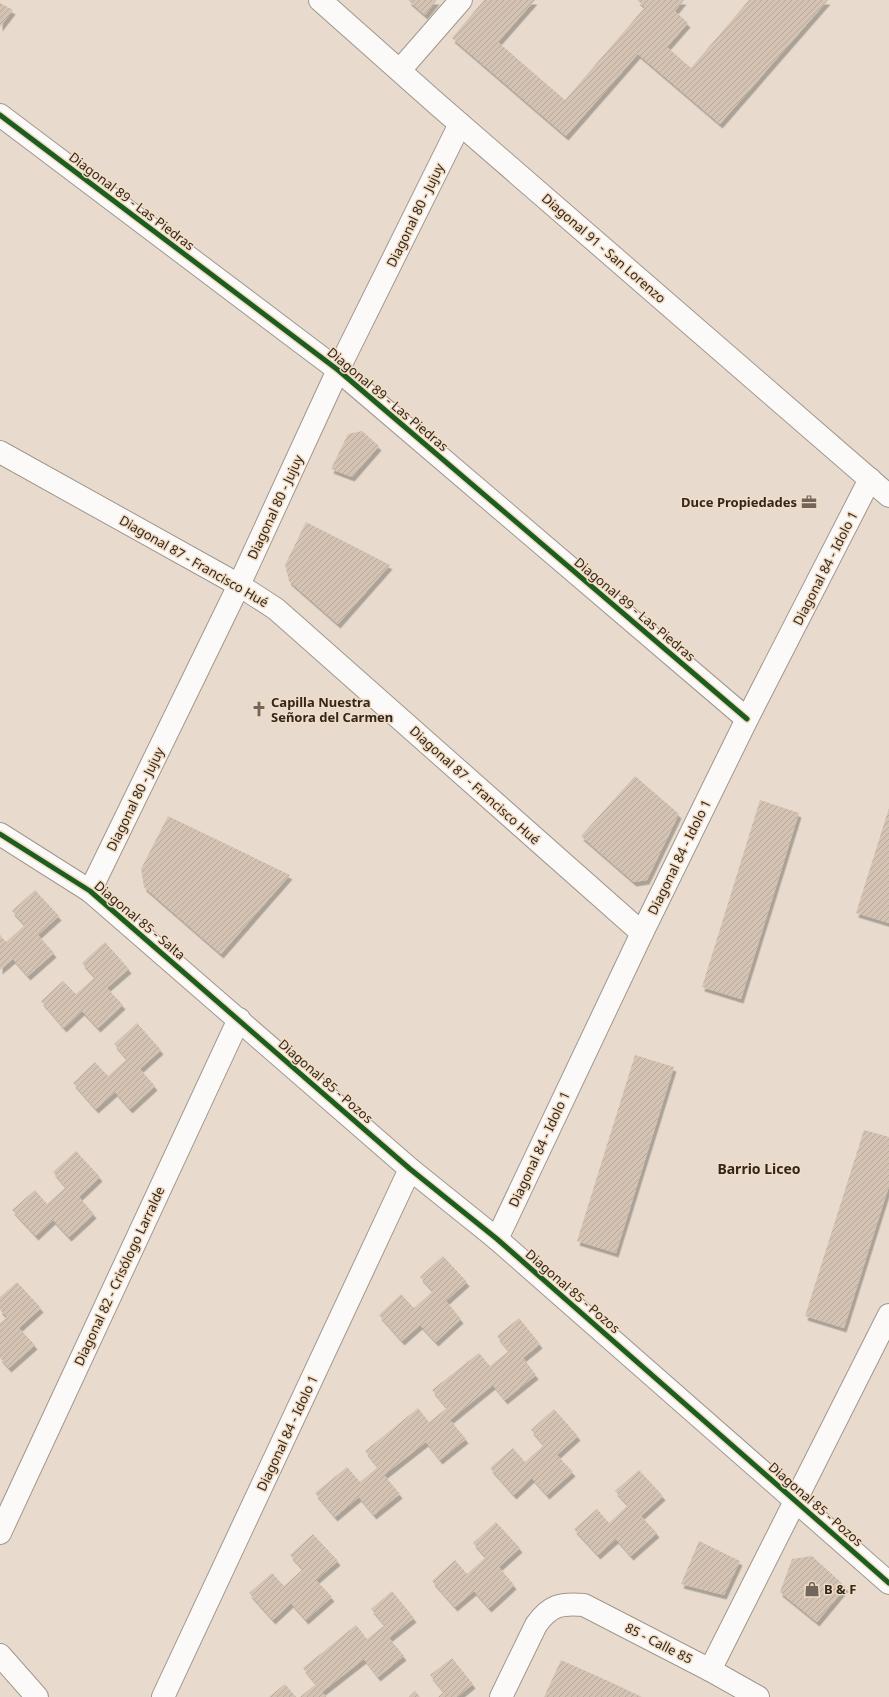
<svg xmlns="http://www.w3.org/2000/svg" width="889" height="1697" viewBox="0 0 889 1697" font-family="'Noto Sans',sans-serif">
  <defs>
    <pattern id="building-hatch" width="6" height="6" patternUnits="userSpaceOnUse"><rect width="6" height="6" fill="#d4c3b3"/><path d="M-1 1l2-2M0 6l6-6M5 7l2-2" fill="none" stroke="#b6a89a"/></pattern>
    <filter id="shadow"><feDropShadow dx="2.5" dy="4.5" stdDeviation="0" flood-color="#0004"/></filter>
  </defs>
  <rect width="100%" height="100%" fill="#e8dbce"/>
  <!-- building -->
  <g fill="url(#building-hatch)" filter="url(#shadow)">
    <path d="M408 0H437L425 15Z"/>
    <path d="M484 0H535L498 42 565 100 645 7 637 0H684L675 11 688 23 667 47 691 68 749 0H828L720 124 638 54 566 136 452 38Z"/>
    <path d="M0 3 13 10 0 27Z"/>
    <path d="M362 431 379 446 352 477 331 469 348 434Z"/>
    <path d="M306 522 390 565 338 624 289 581 285 565Z"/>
    <path d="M635 776 679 814 647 880 634 882 581 836Z"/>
    <path d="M760 800 799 813 741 999 702 987Z"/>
    <path d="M889 808V923L856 913Z"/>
    <path d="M168 816 290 875 221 954 144 887 141 869Z"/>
    <path d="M35 890 59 916 38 935 54 953 28 976 13 959 0 970V935L6 942 25 925 12 911Z"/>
    <path d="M105 942 129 969 107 988 123 1005 98 1028 82 1011 64 1028 41 1001 63 981 76 994 95 977 82 963Z"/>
    <path d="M137 1023 161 1050 140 1069 155 1086 130 1109 115 1092 96 1109 73 1083 95 1062 108 1076 127 1059 114 1044Z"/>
    <path d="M635 1055 674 1067 616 1253 577 1241Z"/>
    <path d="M864 1130 889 1137V1186L844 1328 805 1316Z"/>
    <path d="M76 1151 100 1177 79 1197 94 1214 69 1237 53 1220 36 1236 12 1210 35 1190 47 1204 66 1187 53 1172Z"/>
    <path d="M443 1256 467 1282 446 1301 461 1319 436 1342 420 1325 402 1341 379 1315 401 1294 414 1308 433 1291 420 1277Z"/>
    <path d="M17 1282 41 1308 19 1328 35 1345 9 1368 0 1358V1323L7 1317 0 1310V1297Z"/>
    <path d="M519 1318 540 1344 523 1358 536 1375 505 1400 493 1385 450 1420 466 1439 440 1460 426 1442 384 1475 400 1494 374 1515 359 1497 335 1517 315 1493 347 1467 360 1482 378 1467 365 1451 418 1408 429 1422 447 1408 432 1390 479 1353 490 1366 509 1351 497 1336Z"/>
    <path d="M554 1409 578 1436 557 1455 573 1472 547 1495 532 1478 514 1495 490 1468 513 1448 525 1462 544 1445 531 1430Z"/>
    <path d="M639 1470 663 1496 641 1516 657 1533 631 1556 616 1539 598 1555 574 1529 597 1509 609 1523 628 1505 615 1491Z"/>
    <path d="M496 1522 520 1548 499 1567 514 1585 489 1608 474 1591 455 1607 432 1581 455 1560 467 1574 486 1557 473 1543Z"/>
    <path d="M313 1534 338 1561 316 1580 332 1597 306 1620 291 1603 273 1620 249 1593 272 1573 284 1586 303 1569 290 1555Z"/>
    <path d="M699 1541 740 1561 724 1595 681 1584Z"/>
    <path d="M812 1556 846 1587 817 1622 780 1592 792 1559Z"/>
    <path d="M392 1591 414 1618 389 1638 404 1656 378 1677 364 1659 322 1692 326 1697H300L316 1684 303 1668 356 1625 367 1639 385 1625 371 1609Z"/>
    <path d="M452 1658 473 1684 457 1697H438L444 1692 430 1675Z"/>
    <path d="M561 1660 617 1685 642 1697H544Z"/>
    <path d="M285 1684 296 1697H269Z"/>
    <path d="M415 1691 420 1697H409Z"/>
  </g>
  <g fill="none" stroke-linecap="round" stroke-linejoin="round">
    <!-- minor casing -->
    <g stroke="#a0978d" stroke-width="24">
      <g id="minor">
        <path d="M320 0 437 104 889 496"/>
        <path d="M400 70 461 0"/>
        <path d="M0 115 338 370 747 719"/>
        <path d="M0 452 239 585 276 609 642 933"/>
        <path d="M0 834 90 891 410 1169 497 1239 889 1583"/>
        <path d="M90 891 239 585 338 370 460 124"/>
        <path d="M497 1239 642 933 747 719 870 479"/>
        <path d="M0 1533 239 1019"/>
        <path d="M0 1655 37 1697"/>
        <path d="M710 1670 889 1315"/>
        <path d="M163 1697 410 1169"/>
        <path d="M501 1697 536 1625C550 1605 561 1603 584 1605L710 1670 758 1697"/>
      </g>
    </g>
    <!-- minor -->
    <use href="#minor" stroke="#fcfaf8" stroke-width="22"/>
    <!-- cycleway casing -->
    <g stroke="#f2dcc3" stroke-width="8">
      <g id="cycleway">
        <path d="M0 115 338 370 747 719"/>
        <path d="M0 834 90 891 410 1169 497 1239 889 1583"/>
      </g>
    </g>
    <!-- cycleway -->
    <use href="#cycleway" stroke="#1b5e20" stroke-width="5"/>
  </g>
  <!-- icons -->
  <defs>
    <g id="office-bare" transform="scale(1.2)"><path d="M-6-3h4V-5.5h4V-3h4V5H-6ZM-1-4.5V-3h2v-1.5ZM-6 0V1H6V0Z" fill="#70665c" stroke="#f2dcc3" stroke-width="2.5" paint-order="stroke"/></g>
    <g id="church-bare" transform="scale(1.2)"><path d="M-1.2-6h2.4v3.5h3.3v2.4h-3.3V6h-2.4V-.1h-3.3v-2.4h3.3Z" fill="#70665c" stroke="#f2dcc3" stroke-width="2.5" paint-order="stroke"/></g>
    <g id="shop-bare" transform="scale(1.2)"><path d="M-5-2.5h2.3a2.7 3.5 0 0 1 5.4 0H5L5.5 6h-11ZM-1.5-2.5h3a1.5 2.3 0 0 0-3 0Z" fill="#70665c" stroke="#f2dcc3" stroke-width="2.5" paint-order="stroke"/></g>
  </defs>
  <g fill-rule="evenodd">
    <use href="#office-bare" x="809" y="502"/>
    <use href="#church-bare" x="259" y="709"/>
    <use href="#shop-bare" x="812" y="1589"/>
  </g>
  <g text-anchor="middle" stroke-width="3" stroke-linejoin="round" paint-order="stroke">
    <!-- street labels -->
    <g font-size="13" fill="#30271e" stroke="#f2dcc3">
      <text transform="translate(132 201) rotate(37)" y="5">Diagonal 89 - Las Piedras</text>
      <text transform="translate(415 215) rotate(-64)" y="5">Diagonal 80 - Jujuy</text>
      <text transform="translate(604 248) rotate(41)" y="5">Diagonal 91 - San Lorenzo</text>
      <text transform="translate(388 399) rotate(40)" y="5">Diagonal 89 - Las Piedras</text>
      <text transform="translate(275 507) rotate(-65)" y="5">Diagonal 80 - Jujuy</text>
      <text transform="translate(194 561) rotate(30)" y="5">Diagonal 87 - Francisco Hué</text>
      <text transform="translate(825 568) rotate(-63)" y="5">Diagonal 84 - Idolo 1</text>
      <text transform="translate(635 609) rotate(40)" y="5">Diagonal 89 - Las Piedras</text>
      <text transform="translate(475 785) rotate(42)" y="5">Diagonal 87 - Francisco Hué</text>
      <text transform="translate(135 799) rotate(-64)" y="5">Diagonal 80 - Jujuy</text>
      <text transform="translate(679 857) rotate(-64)" y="5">Diagonal 84 - Idolo 1</text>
      <text transform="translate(140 920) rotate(40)" y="5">Diagonal 85 - Salta</text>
      <text transform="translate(326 1081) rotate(41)" y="5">Diagonal 85 - Pozos</text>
      <text transform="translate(539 1149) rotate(-65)" y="5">Diagonal 84 - Idolo 1</text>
      <text transform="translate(119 1276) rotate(-65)" y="5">Diagonal 82 - Crisólogo Larralde</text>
      <text transform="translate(573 1291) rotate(41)" y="5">Diagonal 85 - Pozos</text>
      <text transform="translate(287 1433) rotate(-65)" y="5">Diagonal 84 - Idolo 1</text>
      <text transform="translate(816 1504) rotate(41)" y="5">Diagonal 85 - Pozos</text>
      <text transform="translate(659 1643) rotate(27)" y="5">85 - Calle 85</text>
    </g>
    <!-- poi labels -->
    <g font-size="13" font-weight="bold" fill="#30271e" stroke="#f2dcc3" text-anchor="start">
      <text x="797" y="507" text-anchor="end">Duce Propiedades</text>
      <text x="271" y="707">Capilla Nuestra<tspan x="271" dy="15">Señora del Carmen</tspan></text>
      <text x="824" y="1594">B &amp; F</text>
    </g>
    <!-- neighbourhood labels -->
    <g font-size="14" font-weight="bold" fill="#30271e" stroke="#f2dcc3">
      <text x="759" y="1174">Barrio Liceo</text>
    </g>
  </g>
</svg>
